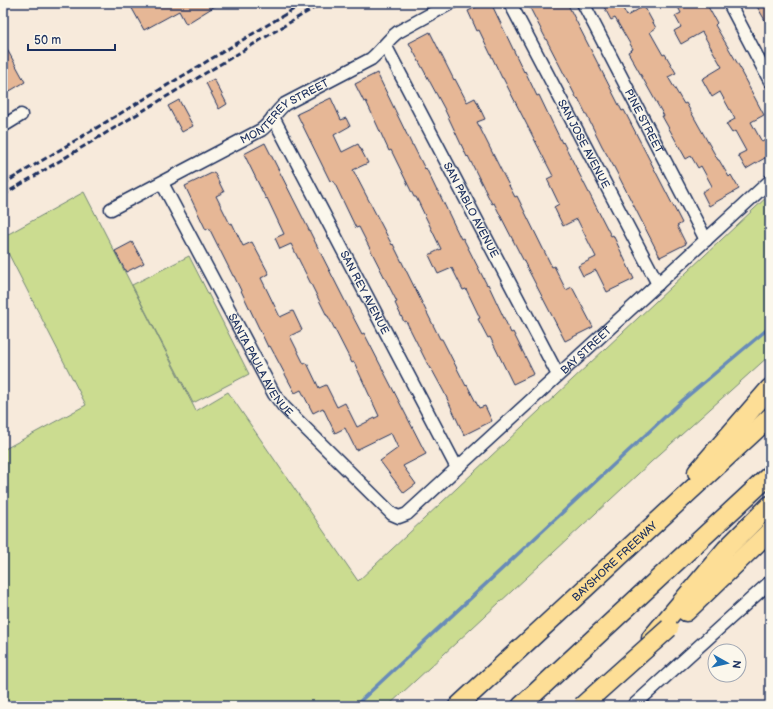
<svg xmlns="http://www.w3.org/2000/svg" width="773" height="709" viewBox="0 0 773 709" font-family="'Balsamiq Sans',sans-serif">
  <rect width="100%" height="100%" fill="#f7eadb"/>
  <filter id="ink" filterUnits="userSpaceOnUse"><feTurbulence type="fractalNoise" baseFrequency=".025" numOctaves="2"/><feDisplacementMap in="SourceGraphic" scale="8" xChannelSelector="R" yChannelSelector="G"/><feConvolveMatrix kernelMatrix="1 2 1 2 8 2 1 2 1" color-interpolation-filters="sRGB"/></filter>
  <g filter="url(#ink)">
    <!-- green -->
    <g fill="#cbdc90" stroke="#738677">
      <path d="M84 192 196 411 228 392 358 581 770 194V355L651 462 388 706H3V450L86 405 3 243V237Z"/>
      <path d="M189 256 249 374 193 403 132 285Z"/>
    </g>
    <g fill="none" stroke-linecap="round" stroke-linejoin="round">
      <!-- stream -->
      <path stroke="#678bb9" stroke-width="3.5" d="M355 706 683 400 770 327"/>
    </g>
    <!-- building -->
    <g fill="#e6b796" stroke="#1b2f5e">
      <path d="M129 3H220L186 24 179 11 144 30Z"/>
      <path d="M485 3H491L524 72 525 71 537 96 539 95 562 143 563 142 611 236 613 235 634 279 607 292 596 270 583 276 578 266 596 257 577 219 563 226 554 207 559 204 547 179 553 176 503 78H502L479 30 477 31 468 11Z"/>
      <path d="M540 3H567L622 111 624 110 682 223 677 226 686 244 660 257 614 167 602 146 578 98 577 99 530 8Z"/>
      <path d="M602 3H620L627 16 644 6 656 28 650 32 663 55 665 54 676 73 668 77 684 104 686 103 718 160H719L729 177 731 175 739 189 709 206 702 192 712 186 701 166 698 168 691 156 686 159 662 116H664L628 52 633 49 615 18 611 20Z"/>
      <path d="M676 3H706L717 23 715 25 742 71 741 72 764 115 751 122 762 142 770 137V155L746 169 738 155 746 151 735 131 732 133 726 124 735 119 720 92 712 97 702 79 722 67 702 32 681 44 674 31 681 27 675 16 681 13Z"/>
      <path d="M755 3H770V29Z"/>
      <path d="M430 32 454 80 455 79 467 102 475 98 485 119 477 122 503 174 515 197 517 196 552 267 554 266 566 290 572 287 593 327 565 341 518 250 494 203 492 204 468 156 467 157 444 108 409 43Z"/>
      <path d="M3 42 25 82 8 92 3 83Z"/>
      <path d="M377 73 412 145H413L425 169 426 168 437 191H438L461 239 463 238 487 285 488 284 511 333 513 332 534 374 513 384 490 337 488 338 478 319 480 318 466 289 463 290 452 268 438 274 429 255 441 249 416 197H414L391 150 389 151 366 101 364 102 355 84Z"/>
      <path d="M214 79 227 104 219 109 206 83Z"/>
      <path d="M331 98 341 120 346 118 350 126 334 135 342 152 358 144 368 163 353 170 392 245 393 244 440 339H442L466 386 467 385 479 408 485 406 492 421 464 435 444 392 431 368 430 369 406 321 404 322 395 303 397 302 359 227 356 228 333 180 330 181 297 114Z"/>
      <path d="M179 100 193 126 182 132 168 106Z"/>
      <path d="M265 143 350 311 362 334 364 333 426 454 403 466 416 484 404 493 380 461 398 448 391 433 356 450 345 428 335 433 323 408 313 413 301 390 295 393 270 346 268 347 234 276H233L209 228 206 230 185 186 214 172 224 192 216 196 230 224 232 223 243 246 252 242 269 274 261 278 280 317 293 311 302 330 290 336 304 364 307 363 319 388 326 385 337 407 345 403 357 427 379 416 354 362 352 363 328 316H327L291 244 280 249 275 238 284 234 267 198 266 199 244 154Z"/>
      <path d="M132 242 144 263 126 272 115 251Z"/>
    </g>
    <g fill="none" stroke-linecap="round" stroke-linejoin="round">
      <!-- minor casing -->
      <g stroke="#1b2f5e" stroke-width="15">
        <g id="minor">
          <path id="s1" d="M510 3 658 284"/>
          <path id="s2" d="M583 3 706 240"/>
          <path d="M729 3 770 81"/>
          <path id="s3" d="M385 45 558 375"/>
          <path id="s4" d="M273 117 457 468"/>
          <path d="M3 126 21 115"/>
          <path id="s5" d="M162 183 274 394 284 407 392 514 399 517 407 514 770 181"/>
          <path id="s6" d="M111 209 261 130C271 123 275 112 285 104L371 59C382 50 387 40 398 32L451 3"/>
          <path d="M633 706 770 582"/>
        </g>
      </g>
      <!-- highway casing -->
      <g stroke="#1b2f5e" stroke-width="21">
        <g id="highway">
          <path d="M697 472 770 388"/>
          <path d="M686 612 770 531"/>
          <path d="M651 638 726 549 770 505"/>
          <path id="s7" d="M458 706 770 417"/>
          <path d="M521 706 770 475"/>
        </g>
      </g>
      <!-- minor -->
      <use href="#minor" stroke="#fbf7ec" stroke-width="12"/>
      <!-- highway -->
      <use href="#highway" stroke="#fdde96" stroke-width="18"/>
      <!-- rail -->
      <g stroke="#1b2f5e" stroke-width="3" stroke-dasharray="6 3" stroke-linecap="butt">
        <path d="M3 184 304 3"/>
        <path d="M3 195 322 3"/>
      </g>
      <!-- highway-bridge casing -->
      <g stroke="#1b2f5e" stroke-width="21" stroke-linecap="butt">
        <path id="highway-bridge" d="M582 706 669 628"/>
      </g>
      <!-- highway-bridge -->
      <use href="#highway-bridge" stroke="#fdde96" stroke-width="18"/>
    </g>
  </g>
  <g text-anchor="middle" stroke-width="4" stroke-linejoin="round" paint-order="stroke">
    <!-- street labels -->
    <g font-size="11" fill="#1b2f5e" stroke="#fbf7ec">
      <text dy="4" stroke="none"><textPath href="#s6" startOffset="200">MONTEREY STREET</textPath></text>
      <text dy="4" stroke="none"><textPath href="#s2" startOffset="133">PINE STREET</textPath></text>
      <text dy="4" stroke="none"><textPath href="#s1" startOffset="159">SAN JOSE AVENUE</textPath></text>
      <text dy="4" stroke="none"><textPath href="#s3" startOffset="186">SAN PABLO AVENUE</textPath></text>
      <text dy="4" stroke="none"><textPath href="#s4" startOffset="198">SAN REY AVENUE</textPath></text>
      <text dy="4" stroke="none"><textPath href="#s5" startOffset="666">BAY STREET</textPath></text>
      <text dy="4" stroke="none"><textPath href="#s5" startOffset="207">SANTA PAULA AVENUE</textPath></text>
      <text dy="4" stroke="none"><textPath href="#s7" startOffset="213">BAYSHORE FREEWAY</textPath></text>
    </g>
  </g>
  <!-- margin -->
  <rect width="773" height="709" fill="none" stroke="#fbf7ec" stroke-width="16"/>
  <rect x="8" y="8" width="757" height="693" fill="none" stroke="#1b2f5e" stroke-width="1.5" filter="url(#ink)"/>
  <!-- north arrow -->
  <g transform="translate(727 663) rotate(98)"><circle r="19" fill="#fbf7ec" stroke="#a1a7b3"/>
  <path d="M0-3L7 15L0 10L-7 15Z" fill="#1f6fb2"/>
  <text y="-6" font-size="11" font-weight="bold" text-anchor="middle" fill="#1b2f5e">N</text>
  </g>
  <!-- scale -->
  <path d="M28 44v6h87v-6" fill="none" stroke="#1b2f5e" stroke-width="2"/>
  <text x="34" y="44" font-size="12" fill="#1b2f5e" stroke="#fbf7ec" stroke-width="3" paint-order="stroke">50 m</text>
</svg>
